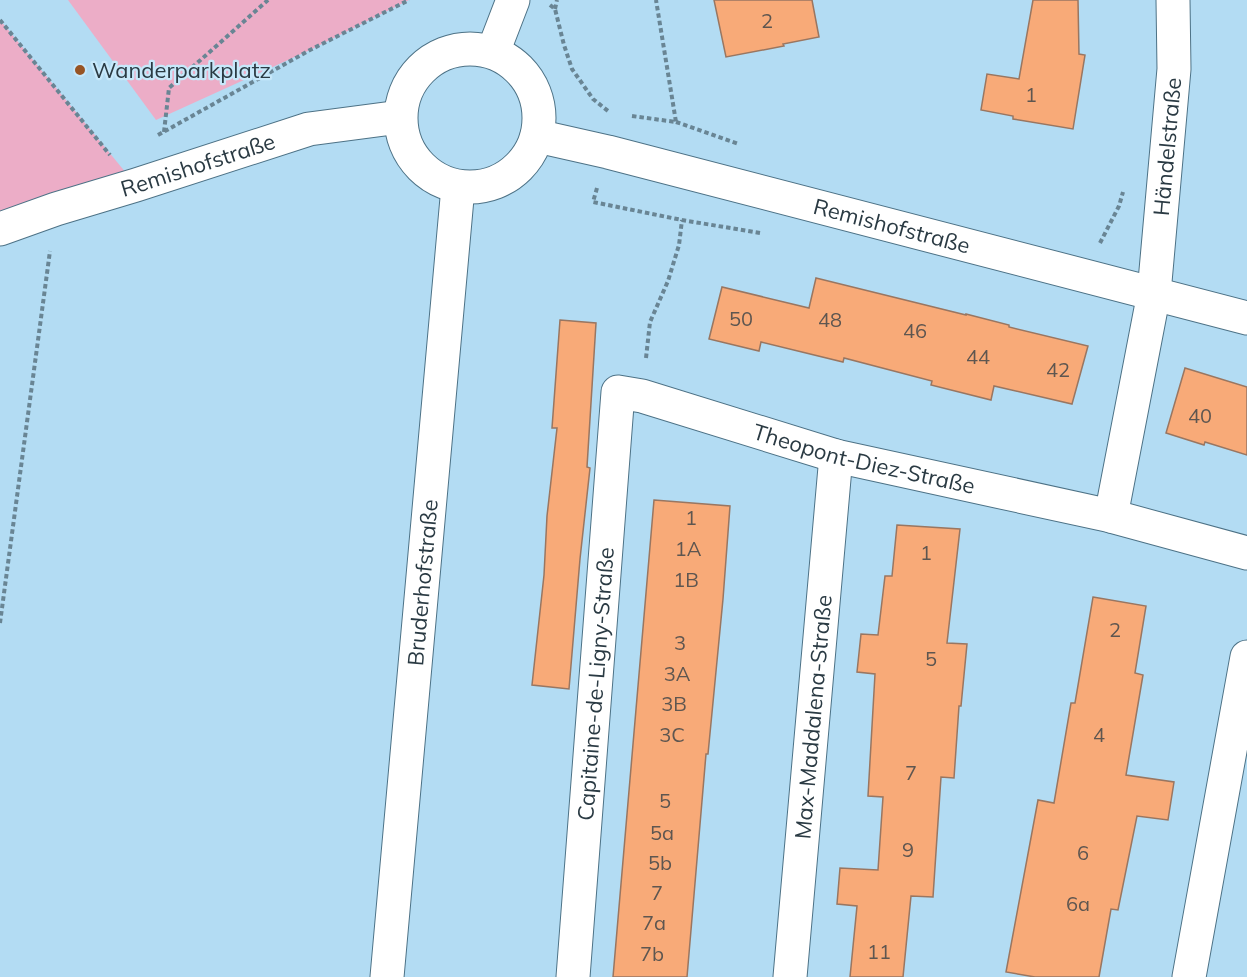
<svg xmlns="http://www.w3.org/2000/svg" width="1247" height="977" viewBox="0 0 1247 977" font-family="Mulish,sans-serif">
  <rect width="100%" height="100%" fill="#b3dcf3"/>
  <!-- green -->
  <g fill="#ecadc7">
    <path d="M68 0H409L310 50 156 120Z"/>
    <path d="M0 20 136 185 0 229Z"/>
  </g>
  <!-- building -->
  <g fill="#f8aa78" stroke="#997661" stroke-width="1.5">
    <path d="M714 0H812L819 37 783 44 784 46 726 57Z"/>
    <path d="M1033 0H1078L1079 54 1085 55 1073 129 1013 119V116L981 110 987 74 1019 79Z"/>
    <path d="M816 278 966 315V314L1009 325V327L1088 346 1072 404 994 386 991 400 931 385 932 381 844 358 843 362 761 342 759 351 709 339 722 287 809 308Z"/>
    <path d="M560 320 596 323 587 467 590 468 580 559 569 689 532 685 544 575 547 516 557 428H552Z"/>
    <path d="M1185 368 1247 387V455L1205 442 1204 445 1166 433Z"/>
    <path d="M654 500 730 506 723 599 708 754H706L687 977H613Z"/>
    <path d="M897 525 960 529 947 643 967 644 961 706H959L954 778 941 777 933 897 911 896 903 977H850L857 906 837 904 840 868 878 870 883 797 868 796 875 674 857 672 861 634 878 635 885 576H892Z"/>
    <path d="M1093 597 1146 606 1135 673 1143 675 1126 775 1174 782 1168 820 1137 816 1118 910 1111 909 1099 977H1035L1006 972 1038 800 1054 803 1071 703H1075Z"/>
  </g>
  <g fill="none" stroke-linecap="round" stroke-linejoin="round">
    <!-- street casing -->
    <g stroke="#4d7286" stroke-width="35">
      <g id="street">
        <circle cx="470" cy="118" r="69"/>
        <path d="M493 52 513 0"/>
        <path id="s1" d="M537 136 608 152 1247 318"/>
        <path id="s2" d="M0 229 56 209 136 185 309 129 400 117"/>
        <path id="s3" d="M1111 516 1154 293 1174 69 1173 0"/>
        <path id="s4" d="M387 977 458 187"/>
        <path id="s5" d="M573 977 618 392 642 396 836 456 1111 516 1247 553"/>
        <path id="s6" d="M790 977 836 456"/>
        <path d="M1189 977 1247 657"/>
      </g>
    </g>
    <!-- path -->
    <g stroke="#698594" stroke-width="4" stroke-dasharray="4.5 3" stroke-linecap="butt">
      <path d="M550 5 555 9 564 45 572 69 593 99 608 111"/>
      <path d="M555 9 557 0"/>
      <path d="M0 20 110 155"/>
      <path d="M632 116 676 122 656 0"/>
      <path d="M676 122 739 144"/>
      <path d="M164 132 169 88 268 0"/>
      <path d="M158 135 310 50 409 0"/>
      <path d="M597 188 593 202 682 220 760 233"/>
      <path d="M1100 243 1119 206 1123 192"/>
      <path d="M646 358 650 322 668 281 679 245 682 220"/>
      <path d="M0 623 50 251"/>
    </g>
    <!-- street -->
    <use href="#street" stroke="#fff" stroke-width="33"/>
  </g>
  <!-- markers -->
  <circle fill="#975424" stroke="#c7e8fa" stroke-width="2" cx="80" cy="70" r="6"/>
  <g text-anchor="middle" stroke-width="4.5" stroke-linejoin="round" paint-order="stroke">
    <!-- number labels -->
    <g font-size="20" fill="#5e5650">
      <text x="767" y="28">2</text>
      <text x="1031" y="102">1</text>
      <text x="741" y="326">50</text>
      <text x="830" y="327">48</text>
      <text x="915" y="338">46</text>
      <text x="978" y="364">44</text>
      <text x="1058" y="377">42</text>
      <text x="1200" y="423">40</text>
      <text x="691" y="525">1</text>
      <text x="688" y="556">1A</text>
      <text x="926" y="560">1</text>
      <text x="686" y="587">1B</text>
      <text x="1115" y="637">2</text>
      <text x="680" y="650">3</text>
      <text x="931" y="666">5</text>
      <text x="677" y="681">3A</text>
      <text x="674" y="711">3B</text>
      <text x="672" y="742">3C</text>
      <text x="1099" y="742">4</text>
      <text x="911" y="780">7</text>
      <text x="665" y="808">5</text>
      <text x="662" y="840">5a</text>
      <text x="908" y="857">9</text>
      <text x="1083" y="860">6</text>
      <text x="660" y="870">5b</text>
      <text x="657" y="900">7</text>
      <text x="1078" y="911">6a</text>
      <text x="654" y="930">7a</text>
      <text x="879" y="959">11</text>
      <text x="652" y="961">7b</text>
    </g>
    <!-- poi labels -->
    <g font-size="22" fill="#2a3a43" stroke="#c7e8fa" text-anchor="start">
      <text x="92" y="78">Wanderparkplatz</text>
    </g>
    <!-- street labels -->
    <g font-size="22" fill="#2a3a43" stroke="#c7e8fa">
      <text dy="8" stroke="none"><textPath href="#s3" startOffset="374">Händelstraße</textPath></text>
      <text dy="8" stroke="none"><textPath href="#s2" startOffset="208">Remishofstraße</textPath></text>
      <text dy="8" stroke="none"><textPath href="#s1" startOffset="366">Remishofstraße</textPath></text>
      <text dy="8" stroke="none"><textPath href="#s5" startOffset="842">Theopont-Diez-Straße</textPath></text>
      <text dy="8" stroke="none"><textPath href="#s4" startOffset="396">Bruderhofstraße</textPath></text>
      <text dy="8" stroke="none"><textPath href="#s5" startOffset="294">Capitaine-de-Ligny-Straße</textPath></text>
      <text dy="8" stroke="none"><textPath href="#s6" startOffset="261">Max-Maddalena-Straße</textPath></text>
    </g>
  </g>
</svg>
